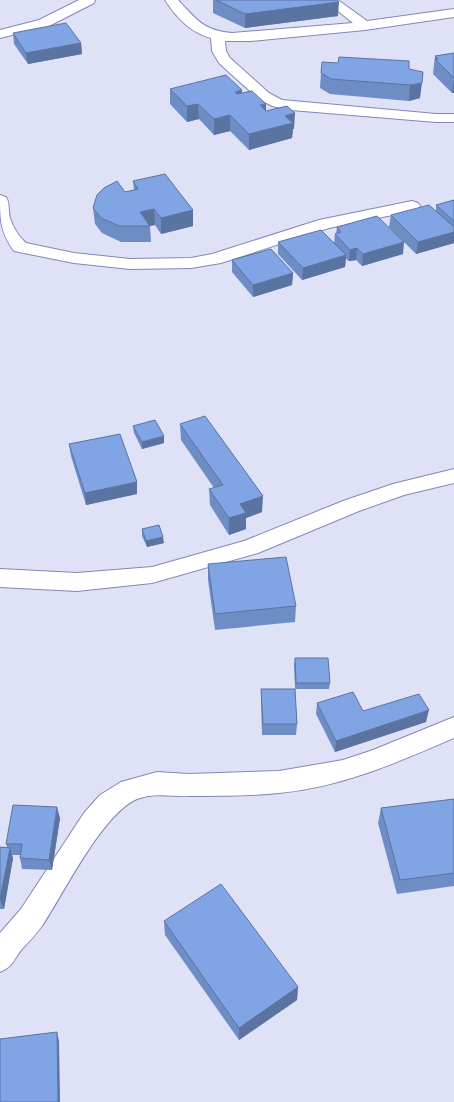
<svg xmlns="http://www.w3.org/2000/svg" width="454" height="1102" viewBox="0 0 454 1102" font-family="'Fira Sans',sans-serif">
  <rect width="100%" height="100%" fill="#dfe1f7"/>
  <g fill="none" stroke-linecap="round" stroke-linejoin="round">
    <!-- minor casing -->
    <g stroke="#8486b8" stroke-width="2">
      <g id="minor">
        <path d="M79 0H95L94 3 49 26 0 38V30L39 20Z"/>
        <path d="M165 0H178C196 19 204 31 232 33L353 23 324 0H338L367 21 454 9V17L365 30 251 41H225L226 51 230 58 269 93 282 100 436 114H454V122H436L291 110 272 106 259 99 231 74 219 63 212 51 211 38C191 33 176 17 165 0Z"/>
        <path d="M0 195 6 197C10 203 8 211 10 218 13 227 19 237 26 243L74 253 130 259 191 258 212 254 319 220 412 201 418 203 420 206 418 209 412 211 329 228 221 263 191 268 130 269 74 263 14 251C0 232 0 219 0 195Z"/>
        <path d="M454 717V738C396 763 342 787 279 793 250 796 220 796 191 796 172 797 155 792 137 799 102 814 64 893 42 926 36 934 29 942 22 949 13 960 14 966 0 972V933L21 909 84 813 100 795 121 782 157 772 189 774 279 771 343 760 373 750Z"/>
      </g>
    </g>
    <!-- tertiary casing -->
    <g stroke="#8486b8" stroke-width="2">
      <path id="tertiary" d="M454 469V483L404 495 359 511 258 553 152 583 77 591 0 587V569L77 573 152 567 244 541 343 501 393 484Z"/>
    </g>
    <!-- minor -->
    <use href="#minor" fill="#fff" fill-rule="evenodd"/>
    <!-- tertiary -->
    <use href="#tertiary" fill="#fff" fill-rule="evenodd"/>
  </g>
  <!-- wall -->
  <g fill="#6f8dc5">
    <path d="M213 0H337L338 16 245 28 213 13Z"/>
    <path d="M13 33 81 43 82 54 28 64 14 44Z"/>
    <path d="M454 53V93H452L433 74 435 56Z"/>
    <path d="M409 69 420 98 409 101 330 94 320 88 321 73Z"/>
    <path d="M170 89 242 93 266 111 294 129H293L292 138 249 150 230 131 214 135 199 119 187 122 170 104Z"/>
    <path d="M133 181 193 210V226L161 234 155 225 150 226 151 242H121L102 233 95 224 93 208 125 192 134 190Z"/>
    <path d="M454 200V243L416 254 389 227 391 215 436 210V205Z"/>
    <path d="M337 227 403 254 362 266 356 260 349 261 346 259 345 267 302 280 278 254V242L334 243 335 234H336Z"/>
    <path d="M232 260 293 273 292 285 253 297 232 272Z"/>
    <path d="M180 424 262 512 246 518V529L229 535 210 505 209 489 214 488 181 440Z"/>
    <path d="M133 426 164 443 142 449 134 433Z"/>
    <path d="M69 444 137 482V494L86 505 71 456Z"/>
    <path d="M142 529 164 543 147 547 142 536Z"/>
    <path d="M208 564 296 606 295 622 215 630 208 580Z"/>
    <path d="M295 658 330 683 329 689H295L294 665Z"/>
    <path d="M261 689 297 724 296 735H262L261 701Z"/>
    <path d="M317 703 363 711 426 722 335 752 316 714Z"/>
    <path d="M454 799V886L397 894 378 823 381 808Z"/>
    <path d="M60 818 52 870 22 869 20 858V855H12L13 858 4 909H0V847H7L6 844Z"/>
    <path d="M164 921 298 987 297 1000 239 1040 165 935Z"/>
  </g>
  <!-- shaded-wall -->
  <g fill="#5a73a0">
    <path d="M339 2 338 16 245 28V14Z"/>
    <path d="M81 43 82 54 28 64 26 53Z"/>
    <path d="M454 80V93H452Z"/>
    <path d="M422 83 420 98 409 101 410 85Z"/>
    <path d="M242 90 241 105 235 92Z"/>
    <path d="M198 104 199 119 187 122V106Z"/>
    <path d="M266 104V119L260 105Z"/>
    <path d="M295 113 294 129H293L292 138 249 150V134L285 116Z"/>
    <path d="M230 115V131L214 135V119Z"/>
    <path d="M154 209 155 225 150 226 140 212Z"/>
    <path d="M193 210V226L161 234V218Z"/>
    <path d="M454 232V243L416 254 418 242Z"/>
    <path d="M404 242 403 254 362 266 363 254Z"/>
    <path d="M357 248 356 260 349 261 350 250Z"/>
    <path d="M346 255 345 267 302 280 303 268Z"/>
    <path d="M293 273 292 285 253 297V285Z"/>
    <path d="M164 436V443L142 449V442Z"/>
    <path d="M137 482V494L86 505 85 493Z"/>
    <path d="M263 496 262 512 246 518V529L229 535V518L240 504Z"/>
    <path d="M163 537 164 543 147 547 146 541Z"/>
    <path d="M429 710 426 722 335 752 336 741Z"/>
    <path d="M57 807 60 818 52 870 49 860Z"/>
    <path d="M10 848 13 858 4 909 0 899Z"/>
    <path d="M298 987 297 1000 239 1040V1028Z"/>
    <path d="M57 1032 59 1041 60 1102H58Z"/>
  </g>
  <!-- building -->
  <g fill="#81a4e5" stroke="#5a73a0">
    <path d="M216 0H337L339 2 245 14Z"/>
    <path d="M66 23 81 43 26 53 13 33Z"/>
    <path d="M454 53V78L435 59H438L435 56Z"/>
    <path d="M339 57 409 61V69L423 72 422 83 410 85 331 79 321 73 322 62 338 63Z"/>
    <path d="M226 75 242 90 235 92 237 94 252 91 266 104 260 105 266 111 287 106 295 113 285 116 293 123 249 134 230 115 214 119 198 104 187 106 170 89Z"/>
    <path d="M165 174 193 210 161 218 154 209 140 212 150 226H119L101 218 93 208 97 195 104 188 117 181 125 192 138 189 133 181Z"/>
    <path d="M454 200V221L436 205Z"/>
    <path d="M429 205 454 227V232L418 242 391 215Z"/>
    <path d="M377 216 404 242 363 254 357 248 350 250 335 234 341 232 337 227Z"/>
    <path d="M321 230 346 255 303 268 278 242Z"/>
    <path d="M271 249 293 273 253 285 232 260Z"/>
    <path d="M205 416 263 496 240 504 246 513 229 518 209 489 223 485 180 424Z"/>
    <path d="M155 420 164 436 142 442 133 426Z"/>
    <path d="M120 434 137 482 85 493 69 444Z"/>
    <path d="M159 525 163 537 146 541 142 529Z"/>
    <path d="M286 557 296 606 215 614 208 564Z"/>
    <path d="M295 658H328L330 683H296Z"/>
    <path d="M261 689H295L297 724H263Z"/>
    <path d="M353 692 363 711 419 694 429 710 336 741 317 703Z"/>
    <path d="M454 799V873L400 880 381 808Z"/>
    <path d="M13 805 57 807 49 860 20 858 22 844H6Z"/>
    <path d="M0 847 10 848 0 899Z"/>
    <path d="M221 884 298 987 239 1028 164 921Z"/>
    <path d="M57 1032 58 1102H0V1039Z"/>
  </g>
</svg>
